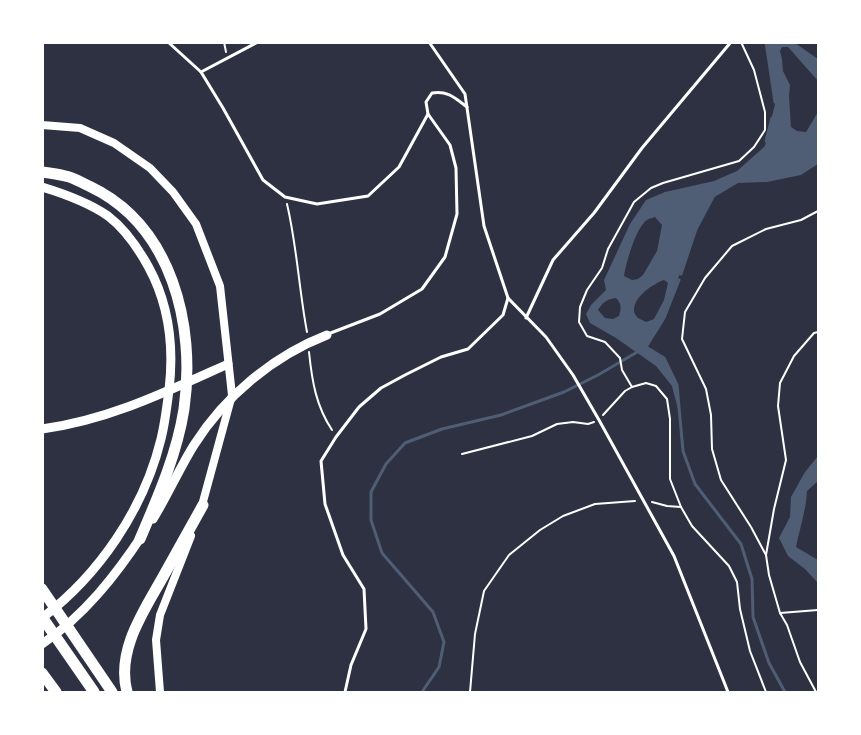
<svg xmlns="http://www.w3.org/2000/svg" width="861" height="735" viewBox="0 0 861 735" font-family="Ubuntu,sans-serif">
  <rect width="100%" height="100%" fill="#2d3142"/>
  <!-- water -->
  <g fill="#4f5d75" fill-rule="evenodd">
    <path d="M766 43H795L818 59V81L788 47H782L780 51 782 59 783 71 790 85 789 96 791 127 797 131 806 132 818 112V164L801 175 767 182 738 183 713 198 696 229 664 318 646 346 664 358 677 385 679 413 672 386 656 366 616 338 590 323 586 314 591 305 606 290 604 280 630 224 646 200 665 192 714 181 737 171 765 146 775 104ZM655 217 662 225 657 251 643 275 638 279 632 280 624 276C626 263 636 227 647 220 650 218 653 218 655 217ZM664 280 668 283 664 300 654 319 646 322 638 318C636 316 634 313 634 311 633 297 653 284 664 280ZM616 298C622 304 621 309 619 316L613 319 605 318 598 310C603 302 607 299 616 298Z"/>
    <path d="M818 456V481L807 491C806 511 800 527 796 547L818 560V583L805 569 788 556 779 538 790 517 791 497 805 472Z"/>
  </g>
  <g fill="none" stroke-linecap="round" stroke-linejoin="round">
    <!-- stream -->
    <g stroke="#4f5d75" stroke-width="3">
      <path d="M766 42 775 102"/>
      <path d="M766 141 772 118"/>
      <path d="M681 274 696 229 713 197"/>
      <path d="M679 280 664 318 646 347 664 358 677 385 683 451 695 484 741 544 752 579 753 617 769 663 785 692"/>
      <path d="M422 692 439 667 444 642 433 612 382 553 371 520V492L386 464 405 443 442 429 501 415 564 392 598 375 639 351"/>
    </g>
    <!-- path -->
    <g stroke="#fff" stroke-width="2">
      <path d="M224 42 226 52"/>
      <path d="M741 42 754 70 765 112V130L754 147 739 161 663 183 651 188 634 202 608 249 602 268 587 290 580 307 579 322 587 336 605 342 620 358 622 370 632 387 646 383 656 386 667 399 670 419V479L681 507 692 526 729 566 737 582 740 609 750 651 766 692"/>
      <path d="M287 204C297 246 299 290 307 332"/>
      <path d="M818 332 814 333 794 356 780 383 778 406 786 460 774 509 766 555 769 575 780 613 818 610"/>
      <path d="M309 352C312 381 316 406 332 430"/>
      <path d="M603 415 625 391 632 387"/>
      <path d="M462 454 532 436 557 424 573 422 588 424 594 422"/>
      <path d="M652 502 667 506 681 507"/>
      <path d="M766 555 751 527 721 480 712 449 711 415 706 389 682 339 685 312 705 278 732 246 766 229 801 220 818 211"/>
      <path d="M780 613 787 625 800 662 816 692"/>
      <path d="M470 692 475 634 484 591 509 555 540 530 563 516 595 504 635 501"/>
    </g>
    <!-- service -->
    <g stroke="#fff" stroke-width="3">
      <path d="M168 42 201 72 223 108 263 180 285 197 317 204 368 196 399 167 428 114 426 102 432 93C447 90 455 98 467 107"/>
      <path d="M429 42 465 94 484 226 508 298 546 337 573 375 599 420 674 556 728 692"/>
      <path d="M201 72 258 42"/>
      <path d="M526 318 553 260 594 213 642 148 731 42"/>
      <path d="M328 334 380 314 422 289 445 257 457 214 456 168 450 145 428 114"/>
      <path d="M345 692 351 665 366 629 364 589 343 555 325 504 321 461 336 437 359 407 381 388 405 375 441 357 468 349 503 315 508 298"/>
    </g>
    <!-- tertiary -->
    <g stroke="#fff" stroke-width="8">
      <path d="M42 125 80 128 114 143 150 168 173 192 196 224 220 286 232 395 201 509"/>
      <path d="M160 692 156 640 160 615 191 536"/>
    </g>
    <!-- secondary -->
    <g stroke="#fff" stroke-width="9">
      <path d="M42 187C65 194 88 202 108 216 125 229 138 248 148 266 169 304 174 348 169 390 167 406 165 423 161 439 144 509 99 575 42 618"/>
      <path d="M42 429C109 420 168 391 228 364"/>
      <path d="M153 519C168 495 179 469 194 445 225 396 273 356 327 335"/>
      <path d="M42 644C84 616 116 575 143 534"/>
    </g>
    <!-- motorway -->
    <g stroke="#fff" stroke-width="11">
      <path d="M42 172C50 173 58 174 65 176 73 177 82 183 89 186 172 225 196 325 184 409 177 454 158 497 140 539"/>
      <path d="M42 589 112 692"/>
      <path d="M42 617 94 692"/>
      <path d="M42 673 56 692"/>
      <path d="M127 692C116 650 144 611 164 575 177 552 190 528 203 505"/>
    </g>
  </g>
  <!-- border -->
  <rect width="861" height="735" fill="none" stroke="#ffffff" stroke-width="88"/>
</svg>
